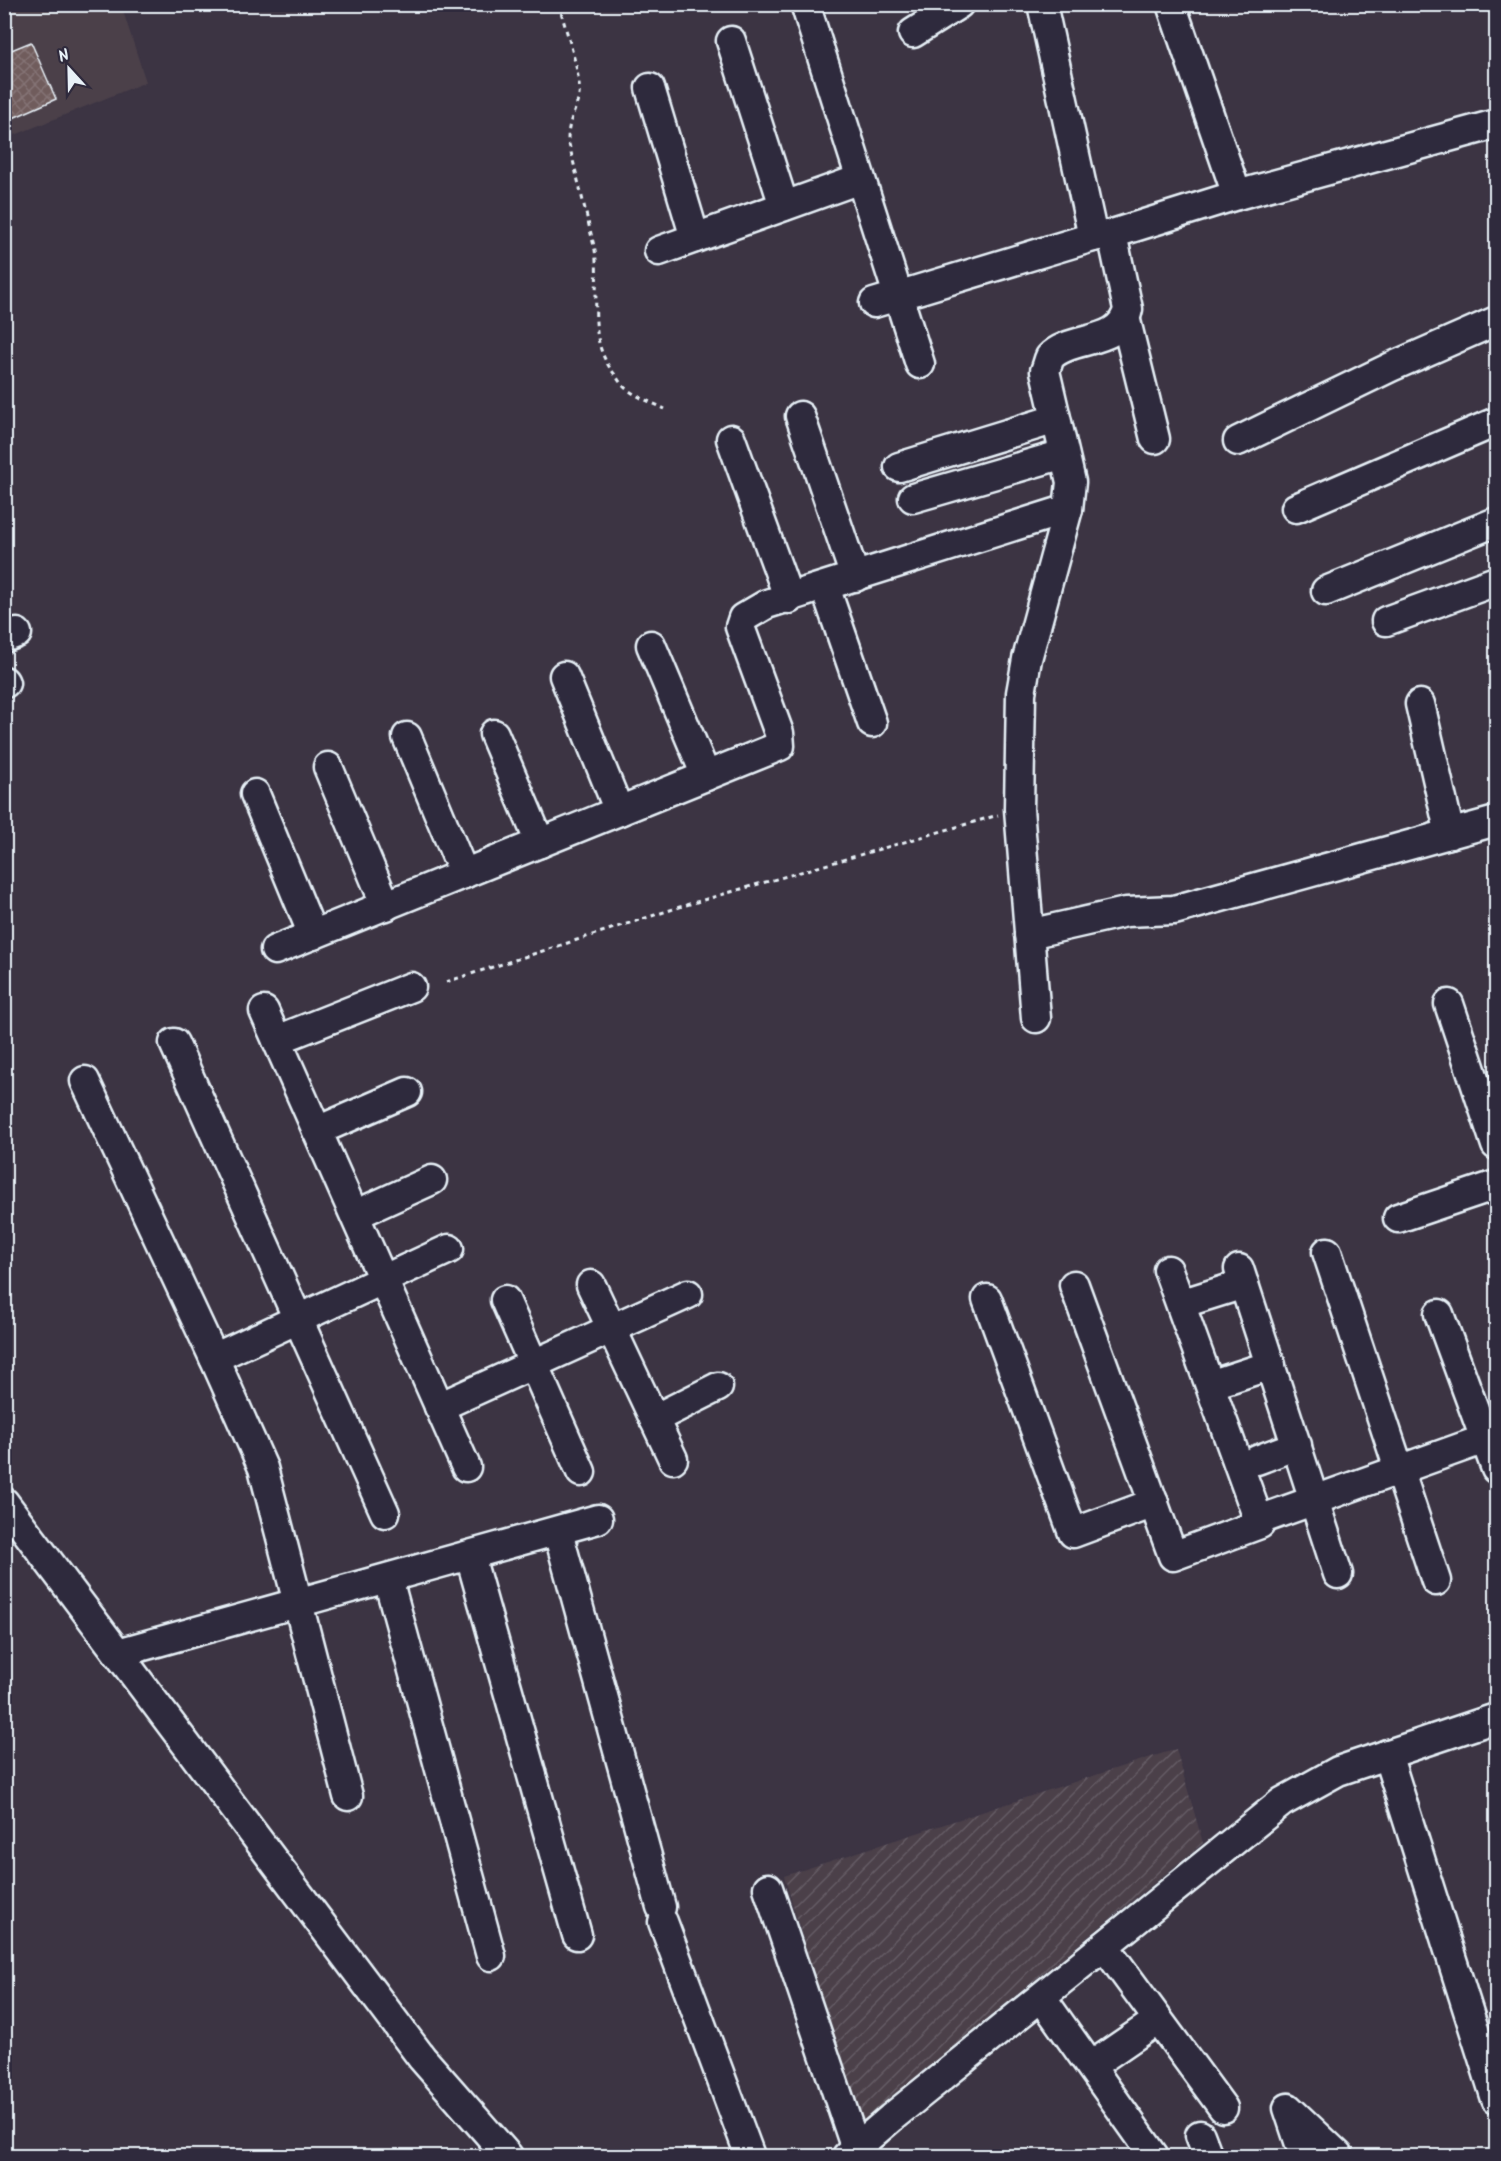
<svg xmlns="http://www.w3.org/2000/svg" width="1501" height="2161" viewBox="0 0 1501 2161" font-family="Kalam,sans-serif">
  <defs>
    <pattern id="industrial-furrows" width="10" height="10" patternUnits="userSpaceOnUse" patternTransform="scale(1.5)"><rect width="10" height="10" fill="#4b404a"/><path d="M-1 1l2-2M0 10L10 0M9 11l2-2" fill="none" stroke="#655c65"/></pattern>
    <pattern id="building-cross-hatch" width="8" height="8" patternUnits="userSpaceOnUse" patternTransform="scale(1.5)"><rect width="8" height="8" fill="#6f5b5c"/><path d="M0 0l8 8M0 8l8-8" fill="none" stroke="#847374"/></pattern>
  </defs>
  <rect width="100%" height="100%" fill="#3c3443"/>
  <filter id="ink" filterUnits="userSpaceOnUse"><feTurbulence type="fractalNoise" baseFrequency=".0167" numOctaves="2"/><feDisplacementMap in="SourceGraphic" scale="12" xChannelSelector="R" yChannelSelector="G"/><feConvolveMatrix kernelMatrix="1 2 1 2 8 2 1 2 1" color-interpolation-filters="sRGB"/></filter>
  <g filter="url(#ink)">
    <!-- built -->
    <path fill="#4b404a" d="M5 5H121L146 82 5 139Z"/>
    <!-- industrial -->
    <path fill="url(#industrial-furrows)" d="M1176 1749 1203 1843 859 2123 784 1876Z"/>
    <!-- building -->
    <path fill="url(#building-cross-hatch)" stroke="#e8f1f8" stroke-width="1.5" d="M31 42 56 99 4 122V53Z"/>
    <g fill="none" stroke-linecap="round" stroke-linejoin="round">
      <!-- minor casing -->
      <g stroke="#e8f1f8" stroke-width="33">
        <g id="minor">
          <path d="M1042 4 1093 237"/>
          <path d="M1171 4 1237 195 1496 124"/>
          <path d="M806 7 920 364"/>
          <path d="M913 33 959 4"/>
          <path d="M731 41 784 206"/>
          <path d="M650 88 695 238"/>
          <path d="M659 251 860 179"/>
          <path d="M874 303 1093 237 1112 234"/>
          <path d="M1126 321 1155 439"/>
          <path d="M800 416 855 577"/>
          <path d="M731 439 789 599"/>
          <path d="M1238 441 1391 367 1496 321"/>
          <path d="M899 467 1056 419"/>
          <path d="M913 498 1064 454"/>
          <path d="M1296 508 1496 422"/>
          <path d="M825 587 872 723"/>
          <path d="M1326 591 1496 522"/>
          <path d="M1386 621 1496 581"/>
          <path d="M4 638 17 633"/>
          <path d="M651 645 706 776"/>
          <path d="M564 676 619 811"/>
          <path d="M4 681 5 683"/>
          <path d="M1420 704 1450 834"/>
          <path d="M494 734 540 843"/>
          <path d="M407 737 464 874"/>
          <path d="M328 767 386 906"/>
          <path d="M255 794 313 935"/>
          <path d="M1029 934 1126 912 1174 910 1496 821"/>
          <path d="M275 950 780 746 779 733 740 627 743 618 767 604 1068 509"/>
          <path d="M1449 1004 1496 1145"/>
          <path d="M264 1011 466 1467"/>
          <path d="M1036 1018 1019 809 1021 693 1027 659 1068 509 1071 482 1045 371C1047 367 1048 361 1050 357 1070 335 1121 346 1128 309L1112 234 1237 195"/>
          <path d="M277 1040 411 987"/>
          <path d="M174 1043 385 1513"/>
          <path d="M85 1081 214 1358 263 1468 348 1796"/>
          <path d="M317 1131 407 1092"/>
          <path d="M355 1215 432 1180"/>
          <path d="M1398 1218 1496 1185"/>
          <path d="M1327 1252 1436 1581"/>
          <path d="M1239 1269 1338 1574"/>
          <path d="M591 1285 673 1459"/>
          <path d="M1074 1285 1173 1556 1260 1524 1168 1270"/>
          <path d="M987 1299 1073 1533 1154 1503"/>
          <path d="M505 1300 581 1472"/>
          <path d="M1193 1300 1244 1284"/>
          <path d="M214 1358 449 1249"/>
          <path d="M1222 1381 1271 1365"/>
          <path d="M439 1407 688 1294"/>
          <path d="M654 1419 718 1387"/>
          <path d="M1496 1434 1485 1439 1496 1469"/>
          <path d="M1257 1460 1297 1445"/>
          <path d="M4 1502 422 2058 508 2156"/>
          <path d="M1259 1520 1485 1439 1439 1314"/>
          <path d="M558 1532 661 1907"/>
          <path d="M470 1556 577 1935"/>
          <path d="M388 1579 491 1956"/>
          <path d="M118 1653 598 1519"/>
          <path d="M1387 1754 1496 2099"/>
          <path d="M768 1888 856 2149"/>
          <path d="M663 1922 750 2156"/>
          <path d="M1105 1947 1223 2108"/>
          <path d="M1042 1998 1154 2156"/>
          <path d="M1091 2066 1158 2020"/>
          <path d="M1200 2135 1208 2156"/>
          <path d="M847 2156 891 2118 1282 1802 1338 1771 1496 1718"/>
          <path d="M1304 2156 1288 2108 1339 2156"/>
        </g>
      </g>
      <!-- path -->
      <g stroke="#e8f1f8" stroke-width="3" stroke-dasharray="4.5 4.5" stroke-linecap="butt">
        <path d="M559 4C564 26 582 75 579 95 576 112 568 119 568 140L595 250C601 295 584 338 616 376 619 381 623 387 628 390 639 398 653 403 665 409"/>
        <path d="M446 982 686 905 998 815"/>
      </g>
      <!-- minor -->
      <use href="#minor" stroke="#2f2a3d" stroke-width="28"/>
    </g>
  </g>
  <!-- margin -->
  <rect width="1501" height="2161" fill="none" stroke="#2f2a3d" stroke-width="24"/>
  <rect x="12" y="12" width="1477" height="2137" fill="none" stroke="#e8f1f8" stroke-width="2" filter="url(#ink)"/>
  <!-- north arrow -->
  <g transform="translate(69 69) rotate(338)" stroke="#2f2a3d" stroke-width="4.5" paint-order="stroke">
  <path d="M0-4.5L10 22L0 15L-10 22Z" fill="#e8f1f8"/>
  <text y="-9" font-size="16" font-weight="bold" text-anchor="middle" fill="#e8f1f8">N</text>
  </g>
</svg>
